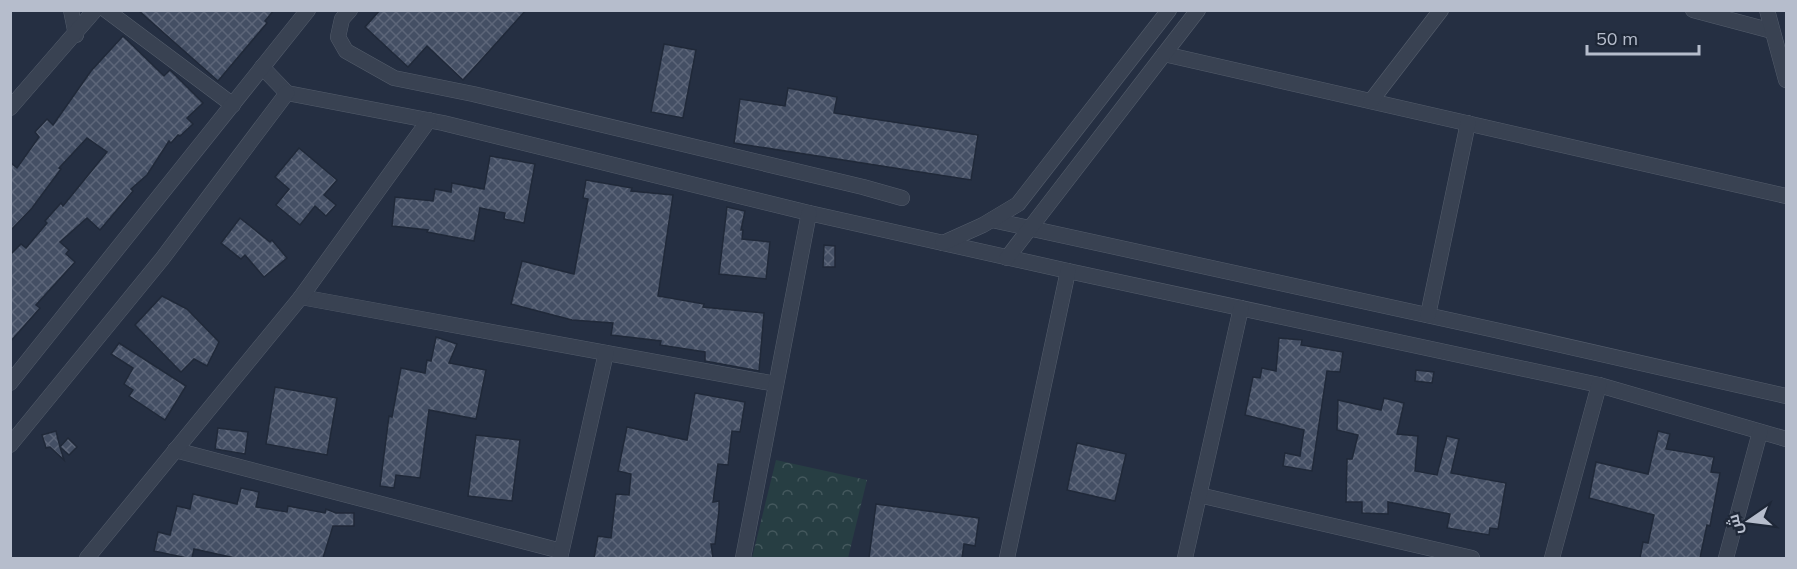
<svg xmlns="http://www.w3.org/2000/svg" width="1797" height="569" viewBox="0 0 1797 569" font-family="Mulish,Cairo,sans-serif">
  <defs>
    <pattern id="park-crowns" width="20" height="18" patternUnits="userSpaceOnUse" patternTransform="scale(1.5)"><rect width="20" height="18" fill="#273e43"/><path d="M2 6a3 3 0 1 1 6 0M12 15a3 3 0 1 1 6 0" fill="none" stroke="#44585d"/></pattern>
    <pattern id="building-cross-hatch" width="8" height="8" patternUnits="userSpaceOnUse" patternTransform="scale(1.5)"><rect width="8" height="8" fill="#444f64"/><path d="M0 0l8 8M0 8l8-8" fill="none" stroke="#5d6679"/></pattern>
  </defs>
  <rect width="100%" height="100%" fill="#252f42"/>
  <!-- park -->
  <path fill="url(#park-crowns)" d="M776 460 867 480 848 558H752Z"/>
  <!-- building -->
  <g fill="url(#building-cross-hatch)" stroke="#202939" stroke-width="1.5">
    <path d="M138 10H274L265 21 267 23 218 81Z"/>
    <path d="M380 10H526L463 80 427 46 408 67 365 27Z"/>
    <path d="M123 36 164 76 170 70 203 103 187 118 193 124 180 136 178 135 171 143 169 141 147 175 131 189 133 191 100 230 87 218 60 242 69 250 66 254 75 262 36 305 40 308 10 342V255L21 244 26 248 47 223 45 221 61 203 63 206 107 152 87 138 59 168 61 169 32 208 10 231V162L17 168 39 137 35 132 47 119 53 125 91 71Z"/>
    <path d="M664 44 696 50 683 118 651 112Z"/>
    <path d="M788 88 837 97 834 113 978 135 971 180 734 143 740 99 785 106Z"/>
    <path d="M299 148 337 180 324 195 336 205 326 216 315 206 300 225 276 205 289 189 275 177Z"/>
    <path d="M490 156 535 164 524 223 504 219 505 213 480 208 474 241 427 232 428 230 392 226 395 197 433 201 435 189 451 192 452 183 484 189Z"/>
    <path d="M586 180 632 188 631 191 673 195 658 296 704 304 703 307 764 313 759 371 705 361V352L660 345 661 341 611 335 613 323 572 320 511 304 522 261 574 274 588 199 583 198Z"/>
    <path d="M727 207 745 211 741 230H743L742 239 770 242 766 279 719 274Z"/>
    <path d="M240 218 270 242 272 240 287 258 264 277 245 255 241 259 221 243Z"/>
    <path d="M824 245 835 246V267H823Z"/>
    <path d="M162 296 187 309 219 342 207 366 194 359 181 372 135 325Z"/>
    <path d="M436 337 457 344 449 363 486 370 476 419 429 410 420 478 396 475 394 488 380 486 389 416 392 417 401 368 425 373 427 360 431 361Z"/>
    <path d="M1279 338 1302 340 1301 345 1343 352 1340 372 1327 371 1312 471 1283 466 1285 453 1300 456 1304 430 1245 415 1253 377 1260 378 1262 368 1276 371Z"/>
    <path d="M119 343 186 386 165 420 129 396 133 390 124 384 133 368 111 354Z"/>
    <path d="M1416 370 1434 372 1432 383 1415 381Z"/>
    <path d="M275 387 337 398 327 455 266 444Z"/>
    <path d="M695 393 745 402 740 432 732 431 728 465 718 464 713 502 719 501V510L715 544H711L713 558H594L598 536 611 538 616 494 629 495 631 474 618 471 627 427 687 440Z"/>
    <path d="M1384 398 1404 403 1397 434 1418 436 1415 471 1437 475 1447 436 1459 439 1451 473 1506 483 1498 529 1490 528 1489 535 1447 528 1450 514 1388 502V514L1362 513V502H1346L1347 459H1352L1358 435 1337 430 1338 400 1381 410Z"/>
    <path d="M218 428 248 432 245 454 215 449Z"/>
    <path d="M56 431 60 447 68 438 77 447 69 455 60 447 64 460 50 447 46 448 42 435Z"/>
    <path d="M1658 431 1670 434 1666 449 1714 457 1711 472 1720 473 1710 526 1707 525 1700 558H1640L1643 542 1648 543 1654 515 1589 498 1596 462 1648 474Z"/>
    <path d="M476 435 520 440 512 501 468 496Z"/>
    <path d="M1077 443 1126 454 1115 501 1067 490Z"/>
    <path d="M241 488 259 492 256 507 287 512 288 506 325 513 326 509 336 513H354V526H333L323 558H235L194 549 192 558H187L154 551 158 532 170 535 177 506 190 509 193 494 237 504Z"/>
    <path d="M876 504 979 518 975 546 964 544 962 558H869Z"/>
  </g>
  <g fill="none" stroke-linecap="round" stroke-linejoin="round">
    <!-- minor casing -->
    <g stroke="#545d6c" stroke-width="16">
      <g id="minor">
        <path d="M71 10 76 35"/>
        <path d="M106 10 233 105"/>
        <path d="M350 10 342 19 338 37 346 51 394 78 473 94 863 187 902 198"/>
        <path d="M1693 10 1772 31"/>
        <path d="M1767 10 1786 80"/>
        <path d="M1164 54 1786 196"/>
        <path d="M262 67 287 93 443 123 809 213 1068 271 1599 385 1786 439"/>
        <path d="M1371 101 1441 10"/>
        <path d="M10 108 95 10"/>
        <path d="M992 220 1495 330 1786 396"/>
        <path d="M943 243 983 225 1018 204 1169 10"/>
        <path d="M1007 258 1198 10"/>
        <path d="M301 297 776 384"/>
        <path d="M1428 315 1468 123"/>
        <path d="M10 383 308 10"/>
        <path d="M10 445 162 259 287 93"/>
        <path d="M175 450 561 551"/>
        <path d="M1199 495 1472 558"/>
        <path d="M87 558 301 297 429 120"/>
        <path d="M560 558 606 353"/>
        <path d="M743 558 809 213"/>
        <path d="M1007 558 1068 271"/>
        <path d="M1185 558 1241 308"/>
        <path d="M1552 558 1599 385"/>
        <path d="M1726 558 1760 432"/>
      </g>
    </g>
    <!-- minor -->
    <use href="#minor" stroke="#394252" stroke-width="15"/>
  </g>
  <!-- border -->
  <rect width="1797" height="569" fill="none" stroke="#b6bdcc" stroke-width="24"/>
  <!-- north arrow -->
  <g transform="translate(1749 521) rotate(256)" stroke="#1e2737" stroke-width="4.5" paint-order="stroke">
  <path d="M0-4.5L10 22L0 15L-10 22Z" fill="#b6bdcc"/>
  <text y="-9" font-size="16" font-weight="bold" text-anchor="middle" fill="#b6bdcc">ش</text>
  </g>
  <!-- scale -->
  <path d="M1587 45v9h112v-9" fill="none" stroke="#b6bdcc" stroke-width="3"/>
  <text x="1596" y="45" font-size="18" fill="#b6bdcc" stroke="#1e2737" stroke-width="4.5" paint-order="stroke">50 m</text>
</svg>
